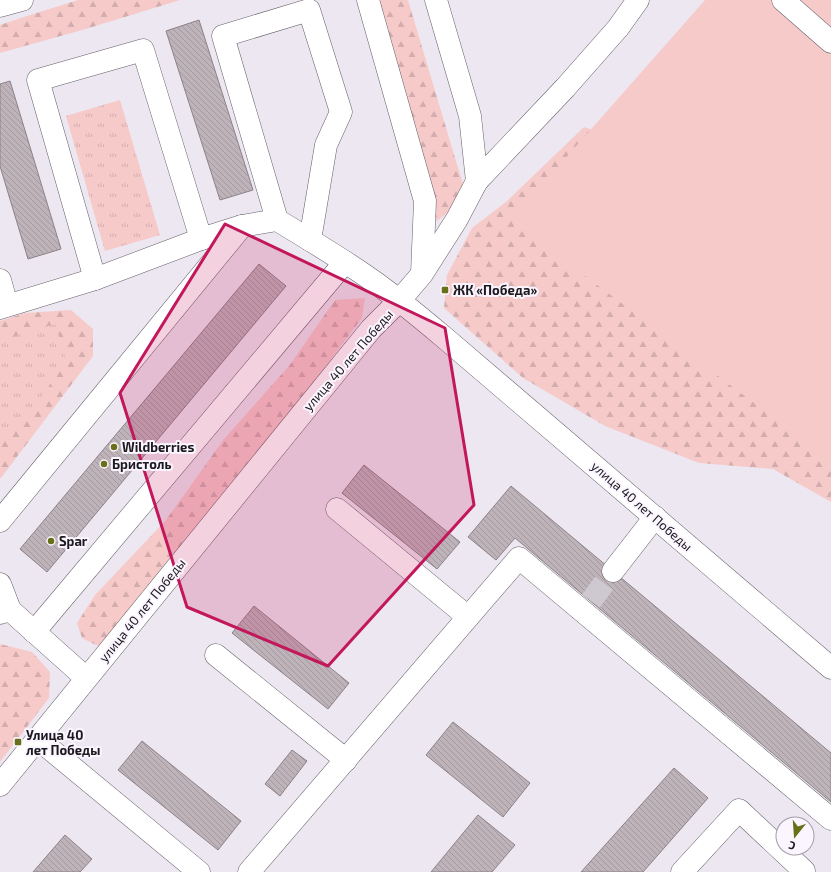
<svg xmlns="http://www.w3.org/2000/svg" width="831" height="872" viewBox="0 0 831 872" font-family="'Exo 2',sans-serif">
  <defs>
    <pattern id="forest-firs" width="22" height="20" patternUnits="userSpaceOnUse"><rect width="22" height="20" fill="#f7caca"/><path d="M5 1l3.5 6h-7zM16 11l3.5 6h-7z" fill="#d3adad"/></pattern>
    <pattern id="park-tufts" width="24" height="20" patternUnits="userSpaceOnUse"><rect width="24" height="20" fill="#f7caca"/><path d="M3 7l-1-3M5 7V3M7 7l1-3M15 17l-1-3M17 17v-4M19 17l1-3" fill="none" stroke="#d3adad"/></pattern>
    <pattern id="building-back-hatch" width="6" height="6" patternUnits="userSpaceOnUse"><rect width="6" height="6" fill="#beb3b9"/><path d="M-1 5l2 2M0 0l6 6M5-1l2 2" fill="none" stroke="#a3999f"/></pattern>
  </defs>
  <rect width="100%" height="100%" fill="#ede7f1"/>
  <!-- forest -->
  <g fill="url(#forest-firs)">
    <path d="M78 0H180L89 28 0 53V25L27 16Z"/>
    <path d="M373 0H408L464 188 450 211 437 221Z"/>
    <path d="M584 127 644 146 831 414V502L773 469 699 463 605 426 523 378 444 308 447 275 472 228 506 202Z"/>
    <path d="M365 298 362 318 311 386 100 647 82 638 77 623 95 595 166 520 224 439 289 366 335 300Z"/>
    <path d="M71 310 93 329V356L1 478H0V321L25 313Z"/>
    <path d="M0 644 32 652 50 672 49 698 0 762Z"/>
  </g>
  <!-- park -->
  <g fill="url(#park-tufts)">
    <path d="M120 100 160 235 105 251 66 116Z"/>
    <path d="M55 324 67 362 13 434 3 440 0 425V341Z"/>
  </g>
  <!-- garden -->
  <path fill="#f7caca" d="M705 0H831V461L511 220Z"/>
  <!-- building -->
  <g fill="url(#building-back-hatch)" stroke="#8c8287">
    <path d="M199 20 253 190 220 200 166 31Z"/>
    <path d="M10 81 61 249 28 259 0 166V84Z"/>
    <path d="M259 264 286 286 47 572 20 549Z"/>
    <path d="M364 465 460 542 437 569 342 493Z"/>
    <path d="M511 486 831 753V802L515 538 496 560 468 537Z"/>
    <path d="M254 606 349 683 328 709 232 633Z"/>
    <path d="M453 722 530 783 503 817 426 755Z"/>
    <path d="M142 741 241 821 218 850 118 770Z"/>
    <path d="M292 750 307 761 280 796 265 784Z"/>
    <path d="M674 768 708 798 643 872H581Z"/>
    <path d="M478 815 515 845 492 872H431Z"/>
    <path d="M65 835 92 859 80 872H33Z"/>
  </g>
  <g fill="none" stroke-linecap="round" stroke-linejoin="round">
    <!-- minor-tunnel -->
    <path stroke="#cec8d1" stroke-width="22" stroke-dasharray="22 11" stroke-linecap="butt" d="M591 601 613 571"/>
    <!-- minor casing -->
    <g stroke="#656069" stroke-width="23">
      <g id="minor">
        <path d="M368 0 425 201 422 273"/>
        <path d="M436 0 470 116 477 181"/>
        <path d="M783 0 831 42"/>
        <path d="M0 6 22 0"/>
        <path d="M277 220 223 36 309 10 341 112 326 145 310 240"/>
        <path d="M95 279 38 80 143 50 201 239"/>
        <path d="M0 280 7 305"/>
        <path d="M0 308 95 279 201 239 242 226 277 220C307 238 337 256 366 276 394 295 420 317 446 339L831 668"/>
        <path d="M337 509 468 617"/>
        <path d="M0 521 242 226"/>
        <path d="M613 571 655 517"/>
        <path d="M0 584 10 610"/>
        <path d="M0 613 10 610 86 678"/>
        <path d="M34 632 345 262"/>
        <path d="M216 655 346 760"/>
        <path d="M38 739 199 872"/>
        <path d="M0 785 371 329 399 301 422 274 457 219 477 181 565 88 618 28 638 0"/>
        <path d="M249 872 519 558 831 819"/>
        <path d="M682 872 739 810 804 871 803 872"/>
      </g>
    </g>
    <!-- minor -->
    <use href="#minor" stroke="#fff" stroke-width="22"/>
  </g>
  <!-- marked area -->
  <path fill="#c2185b" fill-opacity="0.2" stroke="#c2185b" stroke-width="3" stroke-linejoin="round" d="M225 224 445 328 474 505 328 666 187 607 120 393Z"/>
  <!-- markers -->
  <g fill="#687119" stroke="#fbf5ff" stroke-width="1.5">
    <rect x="441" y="286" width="8" height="8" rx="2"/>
    <circle cx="114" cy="447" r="4"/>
    <circle cx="104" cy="464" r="4"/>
    <circle cx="51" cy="541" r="4"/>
    <rect x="14" y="738" width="8" height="8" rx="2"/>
  </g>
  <g text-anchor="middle" stroke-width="4" stroke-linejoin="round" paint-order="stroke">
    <!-- poi labels -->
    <g font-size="13" font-weight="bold" fill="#1c1a1e" stroke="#fbf5ff" text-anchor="start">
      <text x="453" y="295">ЖК «Победа»</text>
      <text x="122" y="452">Wildberries</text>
      <text x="112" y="469">Бристоль</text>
      <text x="59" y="546">Spar</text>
      <text x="26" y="740">Улица 40<tspan x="26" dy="15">лет Победы</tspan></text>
    </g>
    <!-- street labels -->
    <g font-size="13" fill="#1c1a1e" stroke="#fbf5ff">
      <text transform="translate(348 360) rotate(-49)" y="5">улица 40 лет Победы</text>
      <text transform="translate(642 506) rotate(41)" y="5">улица 40 лет Победы</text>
      <text transform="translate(142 610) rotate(-51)" y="5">улица 40 лет Победы</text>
    </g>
  </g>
  <!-- north arrow -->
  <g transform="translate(795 836) rotate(197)"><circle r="19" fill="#fbf5ff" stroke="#a29da5"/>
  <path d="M0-3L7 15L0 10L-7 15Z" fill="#687119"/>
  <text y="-6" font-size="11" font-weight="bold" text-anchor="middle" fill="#1c1a1e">С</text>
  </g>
</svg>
